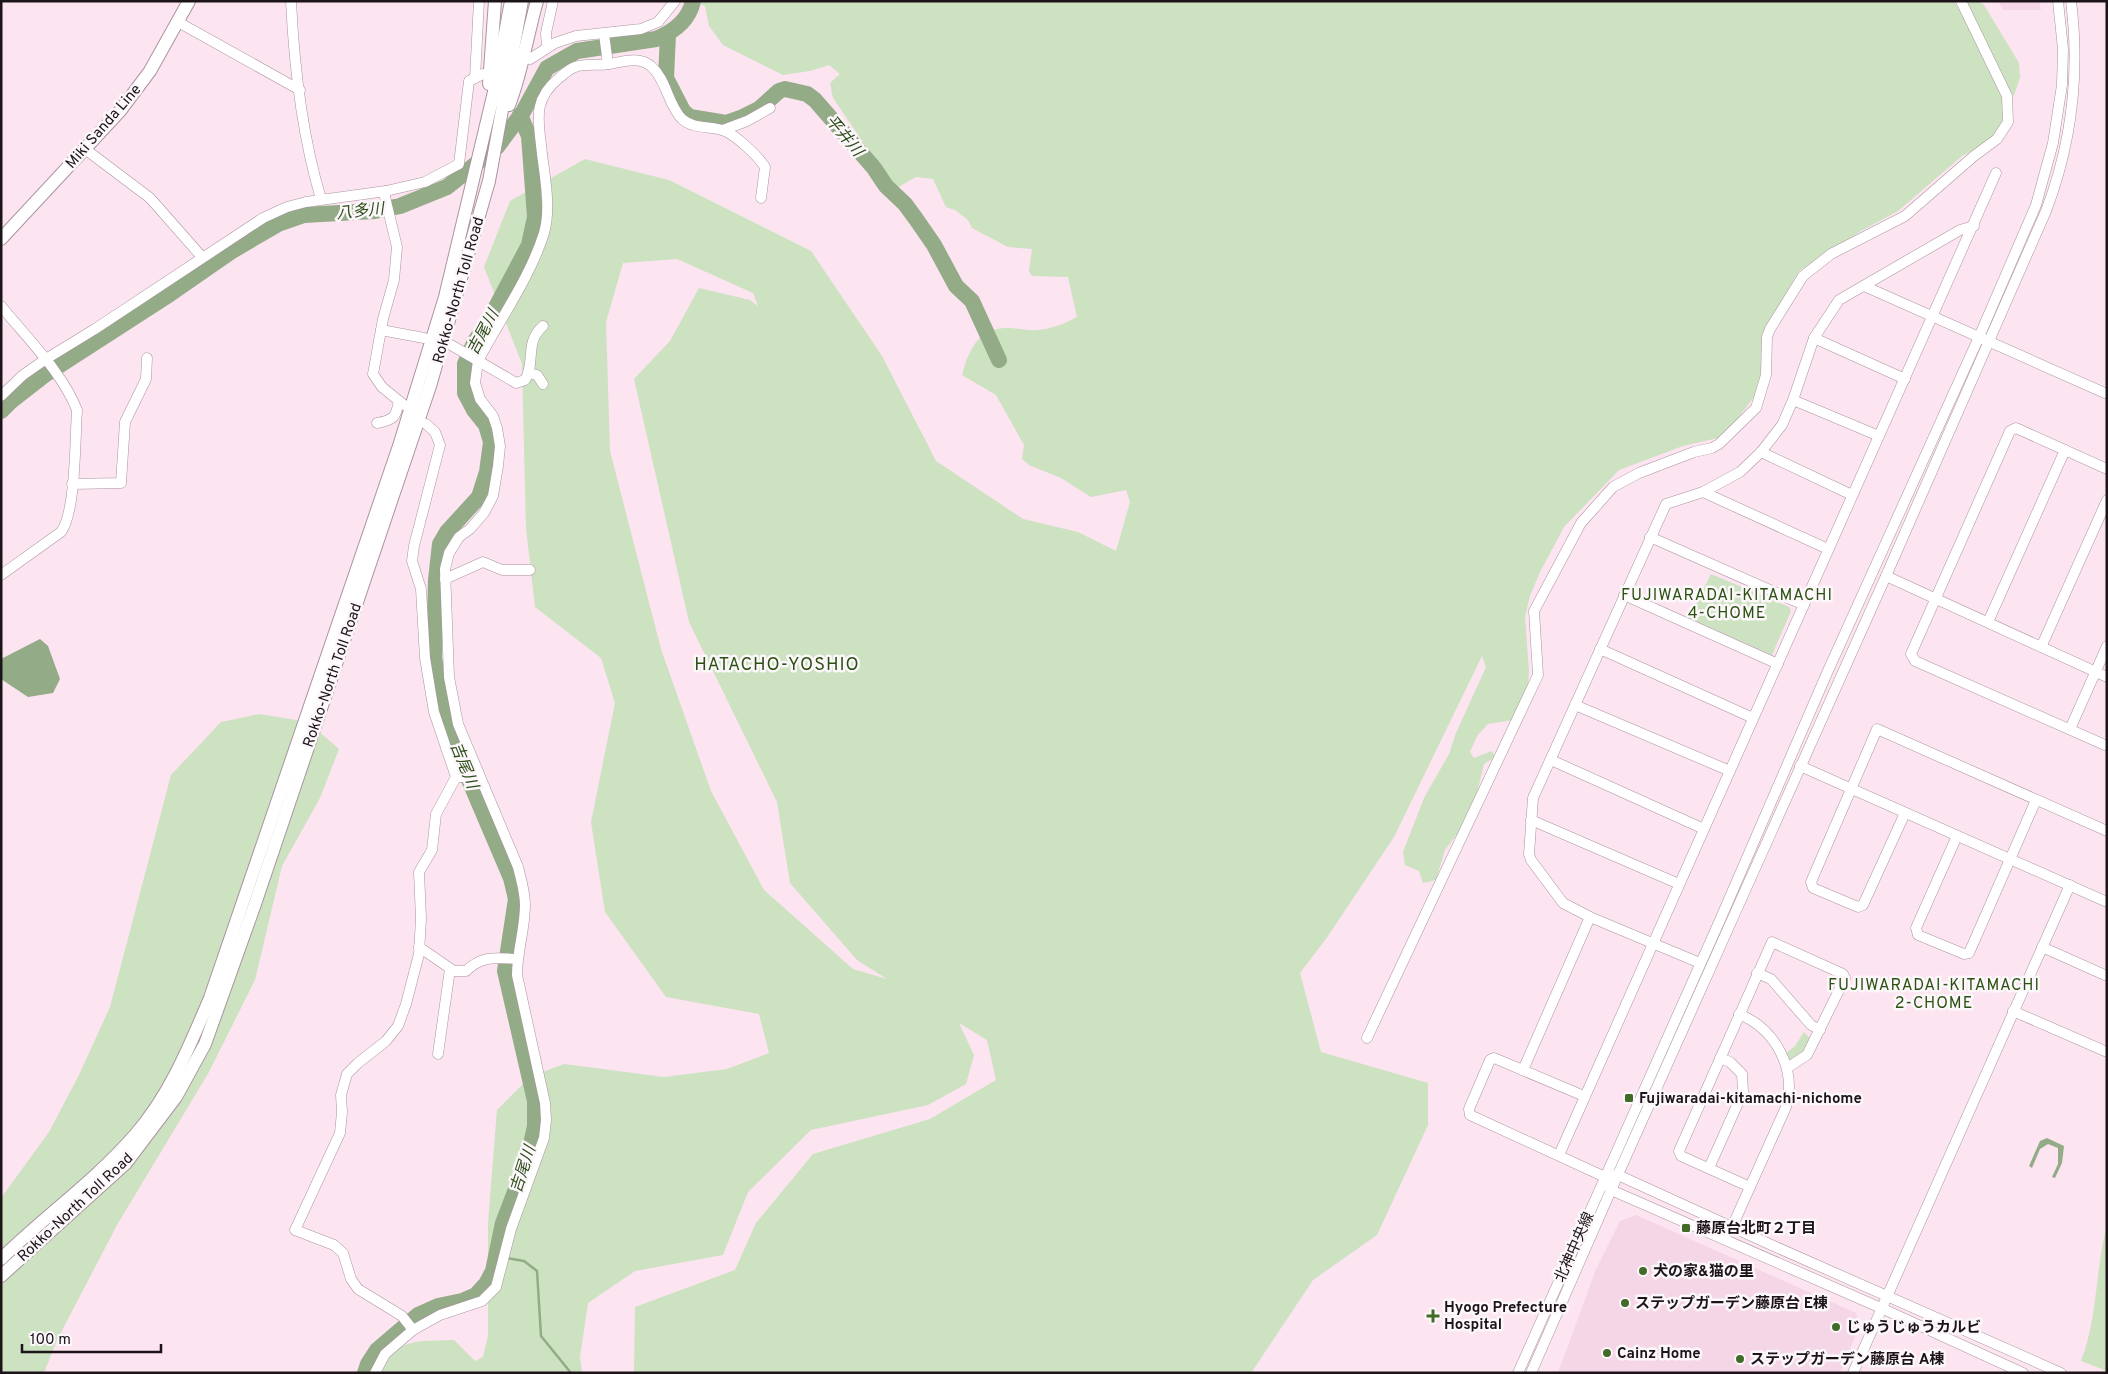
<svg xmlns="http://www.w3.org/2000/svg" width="2108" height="1374" viewBox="0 0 2108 1374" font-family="Overpass,'Noto Sans JP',sans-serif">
  <rect width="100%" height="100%" fill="#fce4f0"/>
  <!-- built -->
  <g fill="#f5d6e6">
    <path d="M1998 1H2039L2041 10H2003Z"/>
    <path d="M1636 1215 1856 1313 1858 1322 1857 1332 1840 1373H1558L1596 1269 1620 1221Z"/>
  </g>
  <!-- green -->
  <g fill="#cce2c1" fill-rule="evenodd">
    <path d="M692 1H1954L1966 22 2003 97 2005 120 1994 139 1962 156 1898 211 1861 231 1799 271 1762 334 1763 369 1757 393 1732 426 1718 438 1683 446 1619 470 1564 527 1540 572 1530 596 1525 617 1529 671 1528 686 1513 720 1488 724 1477 736 1470 752 1474 758 1492 751 1495 757 1484 764 1477 793 1464 825 1445 850 1436 880 1423 883 1419 871 1405 865 1403 852 1424 798 1449 754 1456 733 1486 667 1482 656 1394 837 1328 936 1300 973 1321 1052 1428 1083V1125L1377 1235 1313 1280 1251 1373H634L635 1307 735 1270 756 1223 813 1154 930 1119 996 1080 987 1040 959 1023 974 1055 966 1084 928 1105 811 1130 748 1192 723 1255 635 1271 588 1303 580 1357 582 1373H379C398 1336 418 1342 454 1340L475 1361 483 1357 488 1336V1223L497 1110 530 1077 564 1064 664 1077 727 1069 769 1053 759 1014 666 997 605 912 591 822 615 703 601 658 535 607 526 528 522 364 484 267 510 201 585 159 669 180 811 251 882 356 936 461 1023 519 1078 532 1116 551 1130 502 1126 490 1091 497 1061 478 1029 465 1022 459 1024 445 996 395 962 375C969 350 978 327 1009 328 1018 328 1028 331 1037 330 1052 329 1064 324 1077 317L1068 277 1032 276 1029 271 1032 249 1008 247 972 228 968 220 955 210 946 207 933 179 916 177 895 189 833 98 830 83 840 74 829 65 810 71 783 75 723 45 709 26 705 6ZM677 259 753 293 758 306 750 300 699 288 670 341 634 379 689 622 777 802 790 883 857 960 887 979 853 969 764 890 711 791 661 649 610 451 606 322 623 263Z"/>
    <path d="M1962 1H1979L1984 5 2019 63 2020 77 2014 96 2006 87Z"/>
    <path d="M1711 574 1789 607 1791 611 1772 655 1689 618Z"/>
    <path d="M259 714 308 722 339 749 320 798 282 866 255 980 209 1072 117 1225 57 1340 44 1373H1V1198L49 1132 79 1075 110 1007 171 775 221 722Z"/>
    <path d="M1804 1032 1810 1038 1807 1051 1793 1064 1785 1054 1795 1046Z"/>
    <path d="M2107 1225V1371L2081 1361C2098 1317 2095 1270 2107 1225Z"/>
  </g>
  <!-- water -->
  <g fill="#93ab87">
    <path d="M40 639 48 646 60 679 53 693 28 697 1 679V659Z"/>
    <path d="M2047 1138 2064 1146 2062 1163 2055 1178 2052 1177 2058 1164V1148L2048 1144 2040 1149 2032 1168 2029 1166 2040 1141Z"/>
  </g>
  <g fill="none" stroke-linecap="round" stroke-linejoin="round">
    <!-- stream -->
    <path stroke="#93ab87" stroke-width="2.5" d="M506 1258 524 1261 537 1271 541 1336 571 1373"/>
    <!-- river -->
    <g stroke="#93ab87" stroke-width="16">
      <path d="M668 34 666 78 683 111 690 117 726 123 743 117 759 109 779 91 785 89 807 94 815 100 874 168 886 186 905 204 916 219 934 245 956 286 972 301 999 360"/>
      <path d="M1 411 10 402 46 374 170 294 232 251 278 224 304 215 375 211 400 206 447 187 497 147 523 112 547 68 577 51 656 39C673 32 689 20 693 1"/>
      <path d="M365 1373 368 1364 377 1350 418 1315 438 1306 462 1301 476 1295 486 1284 493 1271 503 1223 528 1158 535 1126V1101L505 971 516 899 511 878 458 754 443 714 434 657 436 580 440 544 447 532 479 497 487 472 491 442 486 425 474 410 465 393V364L475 341 487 324 529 245 535 217 529 136 520 115"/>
    </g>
    <!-- minor casing -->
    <g stroke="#aa94a0" stroke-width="11">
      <g id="minor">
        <path d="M291 1C294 64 303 139 321 199"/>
        <path d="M178 22 300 90"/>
        <path d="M604 34 608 64"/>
        <path d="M547 48 546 33 553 1"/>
        <path d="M530 59 555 43 576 36 641 29 658 22 675 1"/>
        <path d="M475 78 479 1"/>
        <path d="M723 130 747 121 770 108"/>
        <path d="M85 149 150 198 202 257"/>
        <path d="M386 191 385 197 397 247 394 280 383 319 373 374 382 387 404 405"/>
        <path d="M1864 286 2107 394"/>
        <path d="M1 306C27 338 62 372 77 410 75 438 76 512 61 532L1 575"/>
        <path d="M381 330 424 338"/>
        <path d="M1814 338 1905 379"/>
        <path d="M451 345 516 383 525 380C536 361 524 343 543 326"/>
        <path d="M529 373 537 375 543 384"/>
        <path d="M1 396 23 375 46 359 95 329 263 218 287 207 306 202 386 191 425 182 459 164 469 81 483 74"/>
        <path d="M1793 400 1879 436"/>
        <path d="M377 423C394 420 396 417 399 401"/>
        <path d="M1761 452 1852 495"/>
        <path d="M2107 469 2016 428 2010 431 1911 654 1915 661 2107 746"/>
        <path d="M72 484 121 483 125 422 146 379 147 358"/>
        <path d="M1703 492 1828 549"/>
        <path d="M1650 537 1804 605"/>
        <path d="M1886 576 2107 677"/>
        <path d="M445 579 483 562 502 570H530"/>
        <path d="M1624 595 1778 664"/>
        <path d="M1988 622 2065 450"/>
        <path d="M2042 645 2107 500"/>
        <path d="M1600 649 1753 718"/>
        <path d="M1575 705 1730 771"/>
        <path d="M2070 729 2107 646"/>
        <path d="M1551 760 1704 829"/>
        <path d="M1800 766 2107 902"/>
        <path d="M456 777H462L478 771"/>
        <path d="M1905 813 1863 905 1858 907 1813 888 1811 882 1877 729 2107 831"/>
        <path d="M1531 820 1679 884"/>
        <path d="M1957 836 1916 928 1918 935 1964 954 1969 953 2036 800"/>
        <path d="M419 947 454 971H466C482 955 496 958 517 959"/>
        <path d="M2042 947 2107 976"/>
        <path d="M1700 963 1590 917 1563 903 1531 860 1529 854 1533 798 1666 504 1703 492 1740 472 1761 452 1782 425 1793 400 1814 338 1839 300 1960 230 1974 226"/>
        <path d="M1757 973 1771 979 1811 1025 1820 1030"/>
        <path d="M2013 1011 2107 1052"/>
        <path d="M1367 1038 1538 675 1534 611 1581 523 1613 487 1639 473 1694 452 1712 448 1719 444 1756 408 1766 375 1767 337 1770 329 1803 276 1831 254 1905 216 1974 156 1997 139 2008 122 2007 96 1961 1"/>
        <path d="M438 1054 450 969"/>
        <path d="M1523 1070 1590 917"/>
        <path d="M1584 1096 1494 1058 1490 1060 1469 1109 1470 1115 1605 1177 1618 1175 1767 1243 2061 1373"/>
        <path d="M1559 1155 1996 173"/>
        <path d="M1709 1168 1743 1092 1742 1074 1730 1062 1720 1058"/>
        <path d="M1608 1184 1611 1190 1881 1308 2023 1373"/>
        <path d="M1750 1187 1681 1156 1679 1151 1772 942 1843 974 1845 978 1807 1055 1787 1068"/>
        <path d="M1732 1227 1786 1107C1797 1068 1775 1029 1739 1014"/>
        <path d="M413 1330 402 1316 358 1289 351 1279 343 1253 334 1245 295 1230 340 1133 342 1112 341 1095 347 1074 358 1063 386 1041 398 1026 406 1004 419 954 421 918 419 872 432 850 436 814 456 777 434 712 425 658 421 589 412 561 414 546 440 445 435 432 426 424"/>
        <path d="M375 1373 385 1354 413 1330 440 1315 482 1301 496 1287 511 1229 544 1138 546 1120 545 1103 517 975C517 951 525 929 525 905 525 892 521 879 518 867L458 724 449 677 445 569 449 553 459 537 470 529 484 513 493 496 498 466 500 446 497 428 493 416 480 399 475 383 478 361C500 319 530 278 544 233 551 209 545 178 542 154 539 122 531 101 559 78 564 74 569 69 575 67 585 63 598 66 609 64 623 62 639 55 652 67 667 81 668 105 682 119 693 129 709 126 722 130 735 134 757 155 765 167L761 198"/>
        <path d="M1518 1373 1720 920 1827 673 1979 337 2036 205 2053 143 2062 85 2063 49 2058 1"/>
        <path d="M1531 1373 1611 1190 1886 576 2046 211C2072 143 2080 73 2071 1"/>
        <path d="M1853 1373 2070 885"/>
      </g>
    </g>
    <!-- major casing -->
    <g stroke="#aa94a0" stroke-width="14">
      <g id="major">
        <path d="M489 84 495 1"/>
        <path d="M509 105C522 72 527 36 537 1"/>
        <path d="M1 239 120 111 150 71 189 1"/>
        <path d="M1 1259C45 1216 95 1181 135 1135 170 1095 190 1045 210 998L399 446 445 297 494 92 511 1"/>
        <path d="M1 1276 126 1163 176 1097 205 1044 255 904 430 386 489 181 522 1"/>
      </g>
    </g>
    <!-- minor -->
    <use href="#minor" stroke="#fff" stroke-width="10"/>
    <!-- major -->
    <use href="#major" stroke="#fff" stroke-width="12"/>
  </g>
  <!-- markers -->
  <g fill="#426b28" stroke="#fcf7fa" stroke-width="2">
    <rect x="1624" y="1093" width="10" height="10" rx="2.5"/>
    <rect x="1681" y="1223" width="10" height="10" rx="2.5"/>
    <circle cx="1643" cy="1271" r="5"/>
    <circle cx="1625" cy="1303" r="5"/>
    <path d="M1430.5 1308.5h5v5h5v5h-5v5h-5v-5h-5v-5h5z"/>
    <circle cx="1836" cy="1327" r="5"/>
    <circle cx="1607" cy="1353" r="5"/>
    <circle cx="1740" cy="1359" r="5"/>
  </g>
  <g text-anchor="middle" stroke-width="5" stroke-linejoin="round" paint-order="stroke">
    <!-- street labels -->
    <g font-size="15" fill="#1c1419" stroke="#fcf7fa">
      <text transform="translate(103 126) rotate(-49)" y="5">Miki Sanda Line</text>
      <text transform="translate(458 290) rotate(-74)" y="5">Rokko-North Toll Road</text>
      <text transform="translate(332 675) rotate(-71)" y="5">Rokko-North Toll Road</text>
      <text transform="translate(75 1207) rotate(-43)" y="5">Rokko-North Toll Road</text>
      <text transform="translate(1574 1247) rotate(-66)" y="5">北神中央線</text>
    </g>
    <!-- poi labels -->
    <g font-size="15" font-weight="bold" fill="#1c1419" stroke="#fcf7fa" text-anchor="start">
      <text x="1639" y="1103">Fujiwaradai-kitamachi-nichome</text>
      <text x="1696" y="1233">藤原台北町２丁目</text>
      <text x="1653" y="1276">犬の家&amp;猫の里</text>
      <text x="1635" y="1308">ステップガーデン藤原台 E棟</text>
      <text x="1444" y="1312">Hyogo Prefecture<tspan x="1444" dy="17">Hospital</tspan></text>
      <text x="1846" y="1332">じゅうじゅうカルビ</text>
      <text x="1617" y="1358">Cainz Home</text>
      <text x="1750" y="1364">ステップガーデン藤原台 A棟</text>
    </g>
    <!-- water labels -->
    <g font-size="16" font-style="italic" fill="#2c4c18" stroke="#fcf7fa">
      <text transform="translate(845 135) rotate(50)" y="6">平井川</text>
      <text transform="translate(360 210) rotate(-6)" y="6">八多川</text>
      <text transform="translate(482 332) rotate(-62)" y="6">吉尾川</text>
      <text transform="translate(465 765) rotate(68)" y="6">吉尾川</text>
      <text transform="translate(522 1169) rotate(-72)" y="6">吉尾川</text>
    </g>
    <!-- neighbourhood labels -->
    <g font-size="16" letter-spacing="1" fill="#2b5112" stroke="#fcf7fa">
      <text x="1727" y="600">FUJIWARADAI-KITAMACHI<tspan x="1727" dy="18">4-CHOME</tspan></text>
      <text x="1934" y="990">FUJIWARADAI-KITAMACHI<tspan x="1934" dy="18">2-CHOME</tspan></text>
    </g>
    <!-- quarter labels -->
    <g font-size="18" letter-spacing="1" fill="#2b5112" stroke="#fcf7fa">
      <text x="777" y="670">HATACHO-YOSHIO</text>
    </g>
  </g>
  <!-- border -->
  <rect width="2108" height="1374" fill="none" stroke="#1c1419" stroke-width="5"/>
  <!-- scale -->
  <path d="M22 1344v8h139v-8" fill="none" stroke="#1c1419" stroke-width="2.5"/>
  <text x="30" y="1344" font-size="15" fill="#1c1419" stroke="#fcf7fa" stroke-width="4" paint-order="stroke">100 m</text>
</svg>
